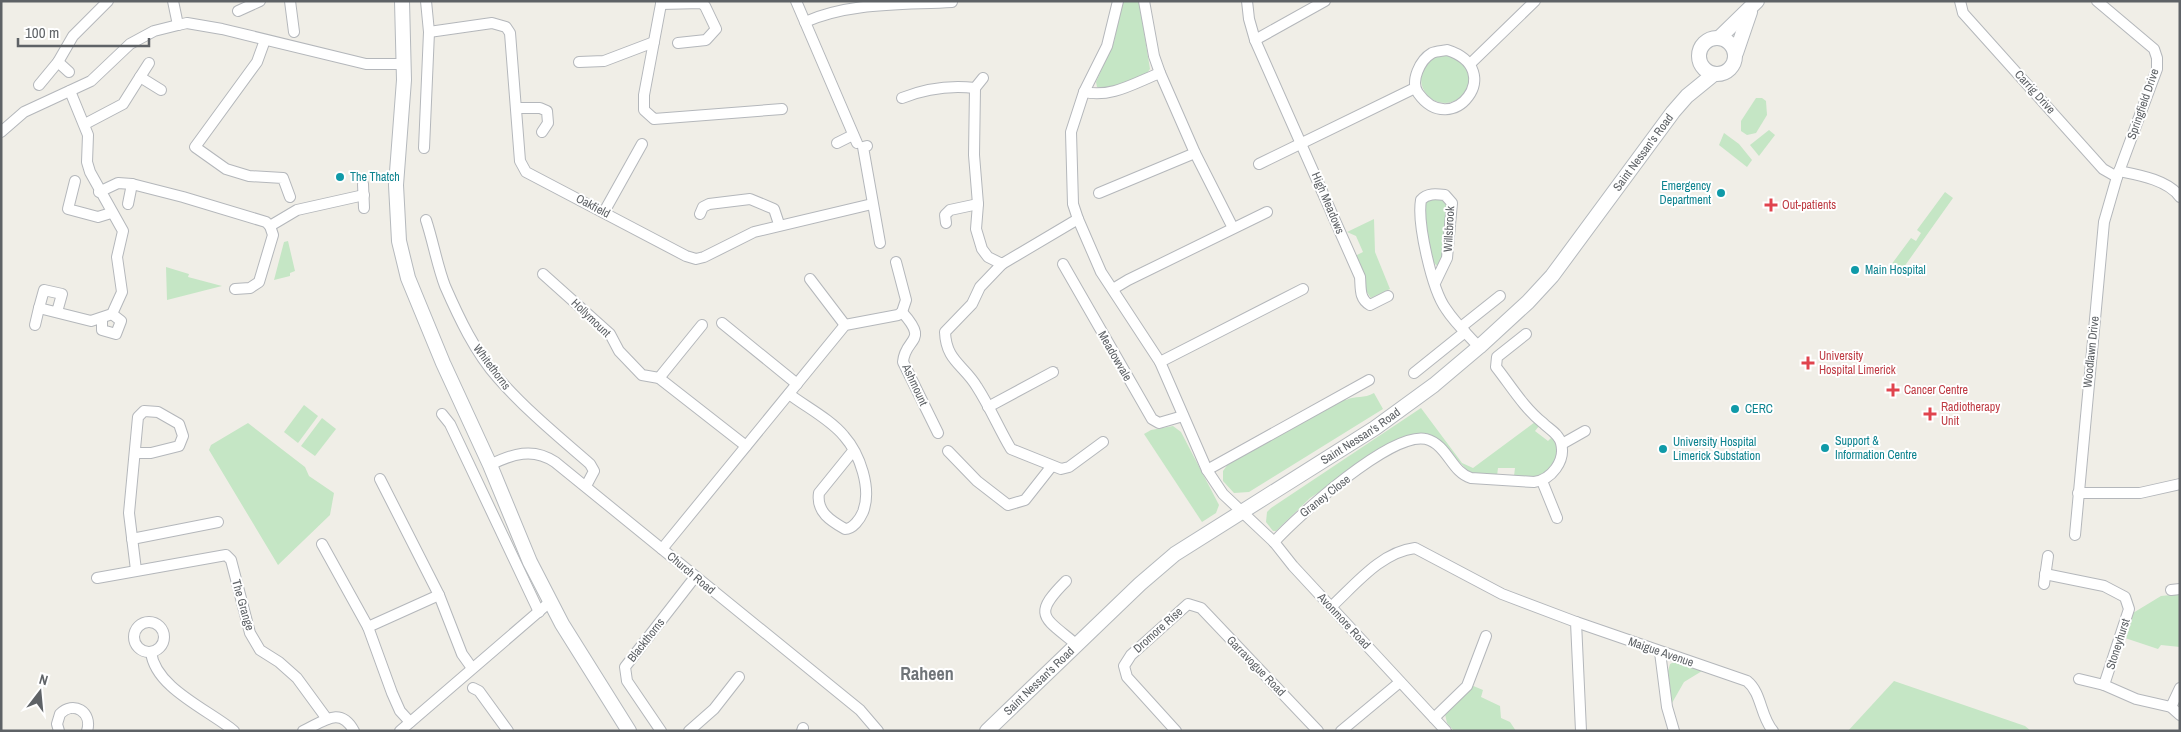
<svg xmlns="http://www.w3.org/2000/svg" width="2181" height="732" viewBox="0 0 2181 732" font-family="'Archivo Narrow',sans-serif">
  <rect width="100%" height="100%" fill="#f0eee7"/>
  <!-- green -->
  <g fill="#c5e6c5">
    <path d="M1122 1H1139L1150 69 1147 73 1106 91 1097 87 1096 82 1114 42Z"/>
    <circle cx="1445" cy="79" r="24"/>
    <path d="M1756 98H1762L1766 101 1767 115 1756 133 1747 135 1741 131V121Z"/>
    <path d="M1769 130 1775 135 1759 156 1750 145Z"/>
    <path d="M1724 133 1739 144 1752 160 1747 167 1719 145Z"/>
    <path d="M1945 192 1953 198 1899 274 1893 270 1895 268 1891 265 1911 238 1916 241 1921 233 1917 230Z"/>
    <path d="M1429 198 1444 200 1448 207 1444 259 1439 267C1424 260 1425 216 1425 202Z"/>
    <path d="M1374 219 1375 252 1390 289 1371 298 1364 288V276L1355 256 1363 252 1356 236 1347 232Z"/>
    <path d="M288 241 295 271 290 273V276L274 280 284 242Z"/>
    <path d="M166 267 189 274 188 277 222 286 167 300Z"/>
    <path d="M1374 393 1383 409 1249 492 1234 493 1223 481V471L1228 464 1344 398 1346 400C1356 395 1364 399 1374 393Z"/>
    <path d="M304 405 318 416 298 443 284 432Z"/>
    <path d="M1421 408 1462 463 1473 468 1535 422 1539 426 1535 431 1548 441 1552 437C1563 445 1556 460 1552 470L1537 477 1514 476 1515 468H1498L1497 476 1471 474 1438 440 1419 434 1403 437 1310 498 1276 531H1273L1266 522 1267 512 1271 508Z"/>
    <path d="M322 418 336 429 315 456 301 446Z"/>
    <path d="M248 423 305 467 309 476 334 493 330 515 278 565 209 450 211 445Z"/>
    <path d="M1173 426 1181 432 1219 505 1216 513 1202 522 1144 434 1151 430Z"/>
    <path d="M2180 594V647L2161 645 2158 649 2125 638 2133 613 2161 596Z"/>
    <path d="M1674 662 1702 671 1684 682 1672 703 1668 671 1670 664Z"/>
    <path d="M1894 681 2025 726 2031 731H1848Z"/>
    <path d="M1471 685 1483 690 1481 697 1500 706 1501 718 1510 722 1516 731H1454L1447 723 1445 714Z"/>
  </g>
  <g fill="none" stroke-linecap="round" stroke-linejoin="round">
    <!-- minor casing -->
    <g stroke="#b4b7bb" stroke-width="12">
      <g id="minor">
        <path d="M173 1 178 25"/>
        <path d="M290 1 294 32"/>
        <path d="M661 1V4L701 3 705 6 716 29 706 40 678 43"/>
        <path d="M796 1 805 22"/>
        <path d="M1118 1 1107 46 1084 92 1071 132 1073 204 1078 219 1101 272 1160 362 1207 470 1223 494 1274 542 1293 566 1446 731"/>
        <path d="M1144 1 1154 56 1160 73 1195 153 1233 228"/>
        <path d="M1247 1 1249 19 1255 40 1360 277C1361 288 1359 299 1370 305L1388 296"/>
        <path d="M1960 1 1963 13 2103 169 2117 177"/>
        <path d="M661 4 644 95V110L654 119 782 109"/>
        <path d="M238 11 260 1"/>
        <path d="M429 32 492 23 506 27 510 33 520 161 526 172 686 256 696 259 704 257 754 232 872 204"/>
        <path d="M265 40 257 62 195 147 226 169 249 176 283 178 290 197"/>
        <path d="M1255 40 1325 1"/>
        <path d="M1447 50C1508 69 1452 141 1418 93 1410 81 1420 60 1432 53 1436 51 1443 51 1447 50Z"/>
        <path d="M58 62 69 72"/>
        <path d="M579 62 604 61 654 42"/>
        <path d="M149 63 140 77 161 90"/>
        <path d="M1470 64 1535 1"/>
        <path d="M983 78 975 88 974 155 978 204 976 229 982 249 988 257 1002 264 1078 219"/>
        <path d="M39 85 58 62 73 36 108 1"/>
        <path d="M1084 92C1112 98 1134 83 1160 73"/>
        <path d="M902 98C927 88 949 85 975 88"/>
        <path d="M516 108H540L547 111 548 123 542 132"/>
        <path d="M85 124 123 104 140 77"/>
        <path d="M1 132 24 112 91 81 130 44 154 31 178 25 187 23 222 29 366 64H404"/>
        <path d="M837 143 853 135"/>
        <path d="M857 143 805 22C850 2 902 5 952 2"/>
        <path d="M867 146 863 147 880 243"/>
        <path d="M424 148 429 32 426 1"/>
        <path d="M1259 164 1415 88"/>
        <path d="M2119 171C2139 175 2168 180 2180 197"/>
        <path d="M75 181 68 209 98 217 111 213"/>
        <path d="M363 184 364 208"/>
        <path d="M99 192 118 183 132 184 183 197 266 222 270 226 297 210 364 195"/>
        <path d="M1099 193 1195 153"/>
        <path d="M128 204 132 184"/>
        <path d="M604 212 642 144"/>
        <path d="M700 214 703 207 709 204 750 199 774 209 779 224"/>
        <path d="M426 220C433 241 437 265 445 286 459 318 475 352 498 378 526 410 559 437 590 464L594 471 586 486"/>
        <path d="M946 223 945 215 950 210 978 204"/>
        <path d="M1002 264 980 287 972 304 945 332C946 361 964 365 977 387 990 407 999 429 1011 449L1061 469 1069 467 1103 442"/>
        <path d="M1063 264 1152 419 1159 423 1183 416"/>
        <path d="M543 274 610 334 619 351 642 375 659 378 746 446"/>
        <path d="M810 279 845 325"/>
        <path d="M1435 283 1447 258 1452 203 1445 195C1436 194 1427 193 1421 200 1417 223 1432 290 1446 309 1455 323 1468 335 1479 347"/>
        <path d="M235 289 250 288 259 282 273 235 270 226"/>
        <path d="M1113 289 1128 280 1267 212"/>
        <path d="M57 312 62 294 44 290 39 308 91 321 112 314 122 292 117 257 123 231 90 172 87 162 88 135 70 91"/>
        <path d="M902 312C930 343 905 337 903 362L938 433"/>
        <path d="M102 319V330L116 334 121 321 112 314"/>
        <path d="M722 323 797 384"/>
        <path d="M35 325 39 308"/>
        <path d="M1461 327 1500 296"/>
        <path d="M1160 362 1303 289"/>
        <path d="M1414 373 1465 332"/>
        <path d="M659 378 702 325"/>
        <path d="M789 394C806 407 830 419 844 436 860 454 872 489 863 512 860 519 853 529 845 529 831 521 816 512 819 493L853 451"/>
        <path d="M988 407 1053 372"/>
        <path d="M442 414 450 424 539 612"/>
        <path d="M1562 444 1585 431"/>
        <path d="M948 451 977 481 1008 505 1025 500 1051 467"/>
        <path d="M135 453H151L179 446 183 436 179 424 158 412 144 411 138 417 129 513 136 570"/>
        <path d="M490 465C512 454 533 447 555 462L860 710 878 731"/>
        <path d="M1207 470 1369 380"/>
        <path d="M1542 481 1557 518"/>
        <path d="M2078 493H2140L2180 484"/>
        <path d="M2075 535 2104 222 2117 177 2157 69V58L2154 49 2097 1"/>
        <path d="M132 539 218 522"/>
        <path d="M1274 542C1298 516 1391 431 1426 439 1448 445 1451 472 1471 478L1534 482C1551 480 1566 461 1561 443 1559 434 1549 429 1543 423 1524 408 1511 386 1496 367L1497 357 1526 334"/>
        <path d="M322 544 368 627 439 595 380 479"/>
        <path d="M662 549 845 325 898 315 902 312 906 300 896 262"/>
        <path d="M2045 574 2104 586 2125 597 2129 609 2104 685"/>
        <path d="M97 578 226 555 231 560 250 633 260 650 279 662 297 678 327 719"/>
        <path d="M1066 581C1031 616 1044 617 1077 645"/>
        <path d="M2044 584 2048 556"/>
        <path d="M2171 590 2180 589"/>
        <path d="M439 595 462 654 472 668"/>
        <path d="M1331 607C1355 585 1381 552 1415 548L1502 594 1576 622 1581 731"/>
        <circle cx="149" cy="637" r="15"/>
        <path d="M1576 622 1747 681C1762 693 1760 716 1773 731"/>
        <path d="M368 627 392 693 400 711 410 722"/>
        <path d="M151 652C155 688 209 710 234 731"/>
        <path d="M1660 652 1667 707 1674 731"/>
        <path d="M2079 679 2104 685 2136 699 2171 707 2180 715"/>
        <path d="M473 688 479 691 508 731"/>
        <path d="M2171 707 2180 688"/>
        <path d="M1434 718 1467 686 1486 636"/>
        <path d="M59 731 57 724 60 714C73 700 93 712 87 731"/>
        <path d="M303 731C323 722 340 705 354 731"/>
        <path d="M400 731 551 601"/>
        <path d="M661 731 627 681 625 667 695 577"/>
        <path d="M689 731 714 709 739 677"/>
        <path d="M802 731 803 728"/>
        <path d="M1176 731 1127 677 1124 666 1131 655 1188 604 1201 608 1318 731"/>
        <path d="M1341 731 1400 682"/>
      </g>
    </g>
    <!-- secondary casing -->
    <g stroke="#b5b9bd" stroke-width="16">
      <g id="secondary">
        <path d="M402 1 404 80 396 185 399 241 408 278 443 363 490 465 530 562 562 624 629 731"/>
        <circle cx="1717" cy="56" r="18"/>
        <path d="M1719 38 1757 1"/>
        <path d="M1736 53 1750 12"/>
        <path id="s1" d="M987 731 1140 584 1175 554 1375 428 1434 385 1479 347 1528 302 1552 276 1673 112 1687 96 1714 74"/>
      </g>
    </g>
    <!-- minor -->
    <use href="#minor" stroke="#fff" stroke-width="10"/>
    <!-- secondary -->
    <use href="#secondary" stroke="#fff" stroke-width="14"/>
  </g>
  <!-- markers -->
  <g fill="#0f9aa8" stroke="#fff" stroke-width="2">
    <circle cx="340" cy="177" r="5"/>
    <circle cx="1721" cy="193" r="5"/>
    <circle cx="1855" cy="270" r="5"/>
    <circle cx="1735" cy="409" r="5"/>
    <circle cx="1825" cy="448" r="5"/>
    <circle cx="1663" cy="449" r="5"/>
  </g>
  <g fill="#e0444e" stroke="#fff" stroke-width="2">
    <path d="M1768.5 197.5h5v5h5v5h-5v5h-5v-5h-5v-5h5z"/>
    <path d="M1805.5 355.5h5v5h5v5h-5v5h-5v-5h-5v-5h5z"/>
    <path d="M1890.5 382.5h5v5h5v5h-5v5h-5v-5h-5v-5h5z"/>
    <path d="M1927.5 406.5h5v5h5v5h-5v5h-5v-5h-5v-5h5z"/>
  </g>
  <g text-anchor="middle" stroke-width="4" stroke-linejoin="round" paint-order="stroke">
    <!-- street labels -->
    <g font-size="12" fill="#5e6266" stroke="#fff">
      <text transform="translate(2035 92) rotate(48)" y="4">Carrig Drive</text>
      <text transform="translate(2143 104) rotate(-71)" y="4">Springfield Drive</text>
      <text dy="4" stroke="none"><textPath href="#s1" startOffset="882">Saint Nessan's Road</textPath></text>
      <text transform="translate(1328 203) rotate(67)" y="4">High Meadows</text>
      <text transform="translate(593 206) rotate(28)" y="4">Oakfield</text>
      <text transform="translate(1449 229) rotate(-87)" y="4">Willsbrook</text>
      <text transform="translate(591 318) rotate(44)" y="4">Hollymount</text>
      <text transform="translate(2091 352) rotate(-84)" y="4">Woodlawn Drive</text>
      <text transform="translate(1115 356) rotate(60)" y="4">Meadowvale</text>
      <text transform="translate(492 367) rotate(53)" y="4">Whitethorns</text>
      <text transform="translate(915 385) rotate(65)" y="4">Ashmount</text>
      <text dy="4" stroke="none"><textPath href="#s1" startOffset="478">Saint Nessan's Road</textPath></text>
      <text transform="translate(1325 496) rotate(-38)" y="4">Graney Close</text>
      <text transform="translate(691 573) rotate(40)" y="4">Church Road</text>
      <text transform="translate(243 605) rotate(74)" y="4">The Grange</text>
      <text transform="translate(1344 621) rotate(47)" y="4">Avonmore Road</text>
      <text transform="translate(1158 630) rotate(-42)" y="4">Dromore Rise</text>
      <text transform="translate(646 640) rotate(-52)" y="4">Blackthorns</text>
      <text transform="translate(2118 644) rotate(-72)" y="4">Stoneyhurst</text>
      <text transform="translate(1661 652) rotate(19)" y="4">Maigue Avenue</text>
      <text transform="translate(1256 666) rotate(46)" y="4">Garravogue Road</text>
      <text dy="4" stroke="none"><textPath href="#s1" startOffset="72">Saint Nessan's Road</textPath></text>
    </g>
    <!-- culture labels -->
    <g font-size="12" fill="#0d838f" stroke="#fff" text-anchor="start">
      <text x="350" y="181">The Thatch</text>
      <text x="1711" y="190" text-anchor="end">Emergency<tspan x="1711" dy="14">Department</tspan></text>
      <text x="1865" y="274">Main Hospital</text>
      <text x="1745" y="413">CERC</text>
      <text x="1835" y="445">Support &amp;<tspan x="1835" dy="14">Information Centre</tspan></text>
      <text x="1673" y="446">University Hospital<tspan x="1673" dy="14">Limerick Substation</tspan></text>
    </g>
    <!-- health labels -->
    <g font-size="12" fill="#be3a42" stroke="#fff" text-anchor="start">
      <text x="1782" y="209">Out-patients</text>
      <text x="1819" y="360">University<tspan x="1819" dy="14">Hospital Limerick</tspan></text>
      <text x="1904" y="394">Cancer Centre</text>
      <text x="1941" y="411">Radiotherapy<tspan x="1941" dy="14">Unit</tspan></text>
    </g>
    <!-- district labels -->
    <g font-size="18" font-weight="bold" fill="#6f7478" stroke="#fff">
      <text x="927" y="680">Raheen</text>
    </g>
  </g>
  <!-- border -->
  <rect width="2181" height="732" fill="none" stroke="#5e6266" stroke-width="5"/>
  <!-- north arrow -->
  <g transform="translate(40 692) rotate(16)" stroke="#ffffff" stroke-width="4" paint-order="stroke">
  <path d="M0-4L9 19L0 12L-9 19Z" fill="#5e6266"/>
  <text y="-8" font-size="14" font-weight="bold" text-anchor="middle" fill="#5e6266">N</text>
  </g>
  <!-- scale -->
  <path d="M18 38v8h131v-8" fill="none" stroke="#5e6266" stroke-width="2.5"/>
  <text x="25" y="38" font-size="15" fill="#5e6266" stroke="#ffffff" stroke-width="4" paint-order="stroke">100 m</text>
</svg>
